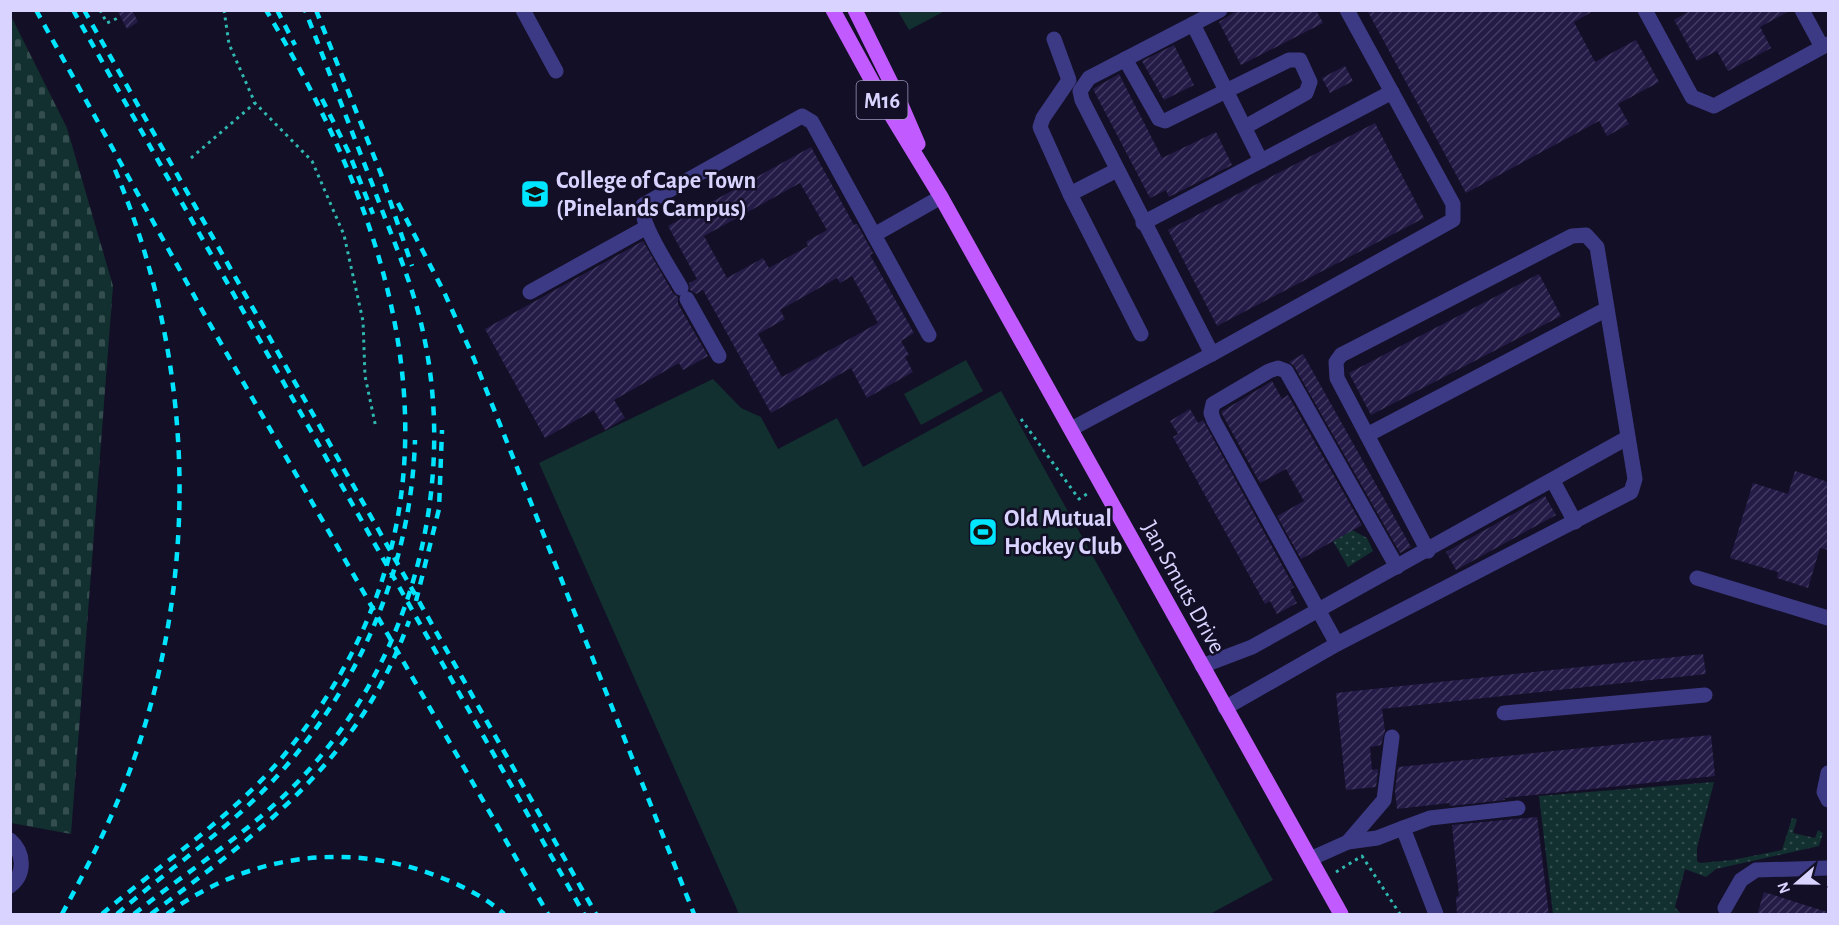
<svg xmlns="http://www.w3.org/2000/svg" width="1839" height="925" viewBox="0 0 1839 925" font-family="'Alegreya Sans',sans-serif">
  <defs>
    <pattern id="grass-dots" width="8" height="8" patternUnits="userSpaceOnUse" patternTransform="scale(1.5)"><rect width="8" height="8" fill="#12302f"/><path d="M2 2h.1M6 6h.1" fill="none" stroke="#344d4e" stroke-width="1.8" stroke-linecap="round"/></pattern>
    <pattern id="cemetery-stones" width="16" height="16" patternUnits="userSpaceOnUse" patternTransform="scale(1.5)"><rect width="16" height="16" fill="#12302f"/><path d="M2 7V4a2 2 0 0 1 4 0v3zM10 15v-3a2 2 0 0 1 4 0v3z" fill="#344d4e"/></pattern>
    <pattern id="building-hatch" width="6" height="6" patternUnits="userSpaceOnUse" patternTransform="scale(1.5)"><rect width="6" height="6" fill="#241b47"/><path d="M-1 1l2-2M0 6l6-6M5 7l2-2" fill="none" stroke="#433b63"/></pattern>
  </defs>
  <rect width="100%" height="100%" fill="#130f26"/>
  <!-- grass -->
  <g fill="url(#grass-dots)">
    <path d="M1352 530 1367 538 1373 551 1348 567 1333 541Z"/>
    <path d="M1714 782 1697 848V861L1700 863 1732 860 1782 850 1792 818 1797 819 1793 833 1815 838 1818 830 1823 833 1819 846 1716 869 1706 877 1685 869 1675 907 1681 914H1553L1539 796Z"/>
  </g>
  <!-- cemetery -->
  <path fill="url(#cemetery-stones)" d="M10 14 67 128 113 286 71 834 11 823Z"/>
  <!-- green -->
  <g fill="#12302f">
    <path d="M898 11H945L909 30Z"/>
    <path d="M966 360 983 391 921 425 904 394Z"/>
    <path d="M713 379 741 408 761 417 778 449 837 418 863 467 1001 391 1273 880 1210 914H739L539 463Z"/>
  </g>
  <!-- building -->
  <g fill="url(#building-hatch)" fill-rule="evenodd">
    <path d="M117 10H132L138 22 127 29Z"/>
    <path d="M1238 10H1316L1323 23 1241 65 1219 22Z"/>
    <path d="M1367 10H1595L1574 22 1595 62 1636 40 1659 82 1618 104 1629 124 1607 136 1599 121 1466 193Z"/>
    <path d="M1691 10H1791L1760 27 1771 48 1728 71 1717 51 1697 61 1674 20Z"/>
    <path d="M1174 45 1194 85 1164 100 1142 61Z"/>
    <path d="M1345 66 1353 81 1330 93 1322 78Z"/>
    <path d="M1119 74 1162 158 1216 132 1232 165 1169 197 1166 190 1150 198 1093 89Z"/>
    <path d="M1375 123 1424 218 1217 326 1168 230Z"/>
    <path d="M811 147 854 225 857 224 873 253 870 255 914 333 901 341 909 355 905 357 913 372 867 398 851 368 771 413 703 290 696 294 690 290 689 283 697 279 668 226ZM800 183 827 230 806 242 808 246 769 268 763 258 727 278 704 236ZM852 276 878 323 782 377 758 334 785 319 780 310 837 278 840 283Z"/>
    <path d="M643 241 673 293 678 297V304L708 356 683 370 679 363 614 400 625 418 605 430 594 410 545 438 485 329Z"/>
    <path d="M1539 274 1561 316 1371 415 1349 373Z"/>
    <path d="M1303 354 1411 547 1400 553 1294 366 1289 362Z"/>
    <path d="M1272 381 1282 399 1288 395 1362 525 1301 559 1277 516 1304 501 1286 469 1260 483 1221 412Z"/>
    <path d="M1190 409 1198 423 1203 420 1294 587 1290 590 1297 603 1277 614 1270 601 1265 604 1173 437 1178 434 1170 421Z"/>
    <path d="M1795 471 1828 482V550L1820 548 1808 588 1777 578 1778 572 1730 558 1753 483 1788 494Z"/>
    <path d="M1545 496 1556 515 1456 570 1446 552Z"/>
    <path d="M1703 654 1706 674 1382 709 1385 731 1381 745 1370 747 1372 770 1378 769 1376 787 1346 790 1336 693Z"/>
    <path d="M1711 735 1715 776 1504 798 1505 800 1450 806 1449 803 1397 809 1395 791 1398 767Z"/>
    <path d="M1537 817 1549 915H1457L1456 897 1459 896 1452 825Z"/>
    <path d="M1764 892 1827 912V915H1757Z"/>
  </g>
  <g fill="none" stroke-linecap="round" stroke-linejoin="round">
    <!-- path -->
    <g stroke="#2fb8b0" stroke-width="3" stroke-dasharray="3 4.5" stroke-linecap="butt">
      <path d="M100 10 107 23 120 17"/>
      <path d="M224 10 229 44 255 103 312 161 344 235 363 321 365 376 376 428"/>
      <path d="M191 158 255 103"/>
      <path d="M1021 419 1079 499 1090 492"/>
      <path d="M1336 872 1362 856 1400 914"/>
    </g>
    <!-- minor -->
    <g stroke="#3d3a85" stroke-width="15">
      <path d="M523 10 556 71"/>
      <path d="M1220 10 1089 78 1080 91 1082 100 1212 354 1453 220V204L1347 10"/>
      <path d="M1645 10 1692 97 1714 106 1828 44"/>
      <path d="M1802 10 1822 47"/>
      <path d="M1193 24 1261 161"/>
      <path d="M1054 39 1069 80 1043 118 1040 127 1070 194"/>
      <path d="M1125 59 1159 119 1165 121 1289 60H1300L1310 82 1306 93 1245 127"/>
      <path d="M1117 170 1070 194 1141 334"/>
      <path d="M1143 223 1392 92"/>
      <path d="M874 235 941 197"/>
      <path d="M681 288C672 271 638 223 643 205L802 116 812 122 929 335"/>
      <path d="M530 292 647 227"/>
      <path d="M687 299 719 356"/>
      <path d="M1071 429 1212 354"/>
      <path d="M1367 435 1605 310"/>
      <path d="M1553 481 1575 522"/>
      <path d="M1697 578 1828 618"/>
      <path d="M1337 644 1214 421 1211 413 1213 404 1269 371 1278 368 1286 371 1397 567"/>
      <path d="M1202 666 1252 647 1627 438"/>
      <path d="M1225 708 1337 644 1631 492 1635 479 1597 247 1586 235 1572 236 1341 355 1336 362 1337 378 1428 551"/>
      <path d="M1504 713 1705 695"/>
      <path d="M1828 773 1824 792 1828 800"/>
      <path d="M1403 828 1430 818 1518 808"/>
      <path d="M10 840C24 852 26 874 10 886"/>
      <path d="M1348 842 1384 800 1392 737"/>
      <path d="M1310 859 1348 842 1377 838 1403 828 1436 914"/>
      <path d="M1725 908 1741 880 1756 870 1828 868"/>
    </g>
    <!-- major -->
    <g stroke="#c25bff" stroke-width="15">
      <path d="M833 10 885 105 941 197 1341 914"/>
      <path d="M855 10 896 93 918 144"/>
    </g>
    <!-- rail -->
    <g stroke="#00e5ff" stroke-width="4.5" stroke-dasharray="9 8" stroke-linecap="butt">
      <path d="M36 10 207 319 548 914"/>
      <path d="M73 10 584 914"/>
      <path d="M84 10 596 914"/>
      <path d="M277 10 295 45"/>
      <path d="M316 10 381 174 412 266"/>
      <path d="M322 99 349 153 373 214"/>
      <path d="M398 203 444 292 474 359 694 914"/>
      <path d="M416 601 439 509 442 430"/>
      <path d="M62 914C92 859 121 801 140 741 201 551 191 348 113 165"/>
      <path d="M102 914C161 864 229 819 280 760 481 521 413 255 266 10"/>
      <path d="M117 914C163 874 213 840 257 797 353 703 411 574 415 440"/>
      <path d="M134 914C195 865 262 825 314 764 421 640 461 462 416 304 404 263 387 225 373 186 350 127 328 69 305 10"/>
      <path d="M151 914C263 830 360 759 409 621"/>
      <path d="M167 914C245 856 345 840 437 876 461 885 485 897 504 914"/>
    </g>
  </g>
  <!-- icons -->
  <defs>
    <g id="university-square" transform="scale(1.5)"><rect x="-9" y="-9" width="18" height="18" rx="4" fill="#00e5ff" stroke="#130f26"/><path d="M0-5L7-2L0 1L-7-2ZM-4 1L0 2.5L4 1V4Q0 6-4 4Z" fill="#111"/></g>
    <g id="stadium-square" transform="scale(1.5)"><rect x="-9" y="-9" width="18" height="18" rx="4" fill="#00e5ff" stroke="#130f26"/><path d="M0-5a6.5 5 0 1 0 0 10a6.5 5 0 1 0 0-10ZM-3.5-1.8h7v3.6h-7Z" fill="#111"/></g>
  </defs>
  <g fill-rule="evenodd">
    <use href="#university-square" x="535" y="194"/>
    <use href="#stadium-square" x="983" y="532"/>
  </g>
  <g text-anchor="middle" stroke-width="5" stroke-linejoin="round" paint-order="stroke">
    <!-- shield labels -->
    <rect fill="#130f26" stroke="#9e99be" stroke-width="1.5" x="856.5" y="81" width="51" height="38" rx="4.5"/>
    <g font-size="22" font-weight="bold" fill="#d9d4ff">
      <text x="882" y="108">M16</text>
    </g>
    <!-- poi labels -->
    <g font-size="24" font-weight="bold" fill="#d9d4ff" stroke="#130f26" text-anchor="start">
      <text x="556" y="188">College of Cape Town<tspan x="556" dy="28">(Pinelands Campus)</tspan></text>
      <text x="1004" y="526">Old Mutual<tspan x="1004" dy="28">Hockey Club</tspan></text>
    </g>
    <!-- street labels -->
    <g font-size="24" fill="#d9d4ff" stroke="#130f26">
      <text transform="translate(1184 587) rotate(61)" y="8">Jan Smuts Drive</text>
    </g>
  </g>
  <!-- border -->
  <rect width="1839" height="925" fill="none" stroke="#d9d4ff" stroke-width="24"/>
  <!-- north arrow -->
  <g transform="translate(1797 883) rotate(250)" stroke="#130f26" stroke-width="4.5" paint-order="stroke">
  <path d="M0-4.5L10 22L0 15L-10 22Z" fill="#d9d4ff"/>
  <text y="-9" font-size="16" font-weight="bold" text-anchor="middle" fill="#d9d4ff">N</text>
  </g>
</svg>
